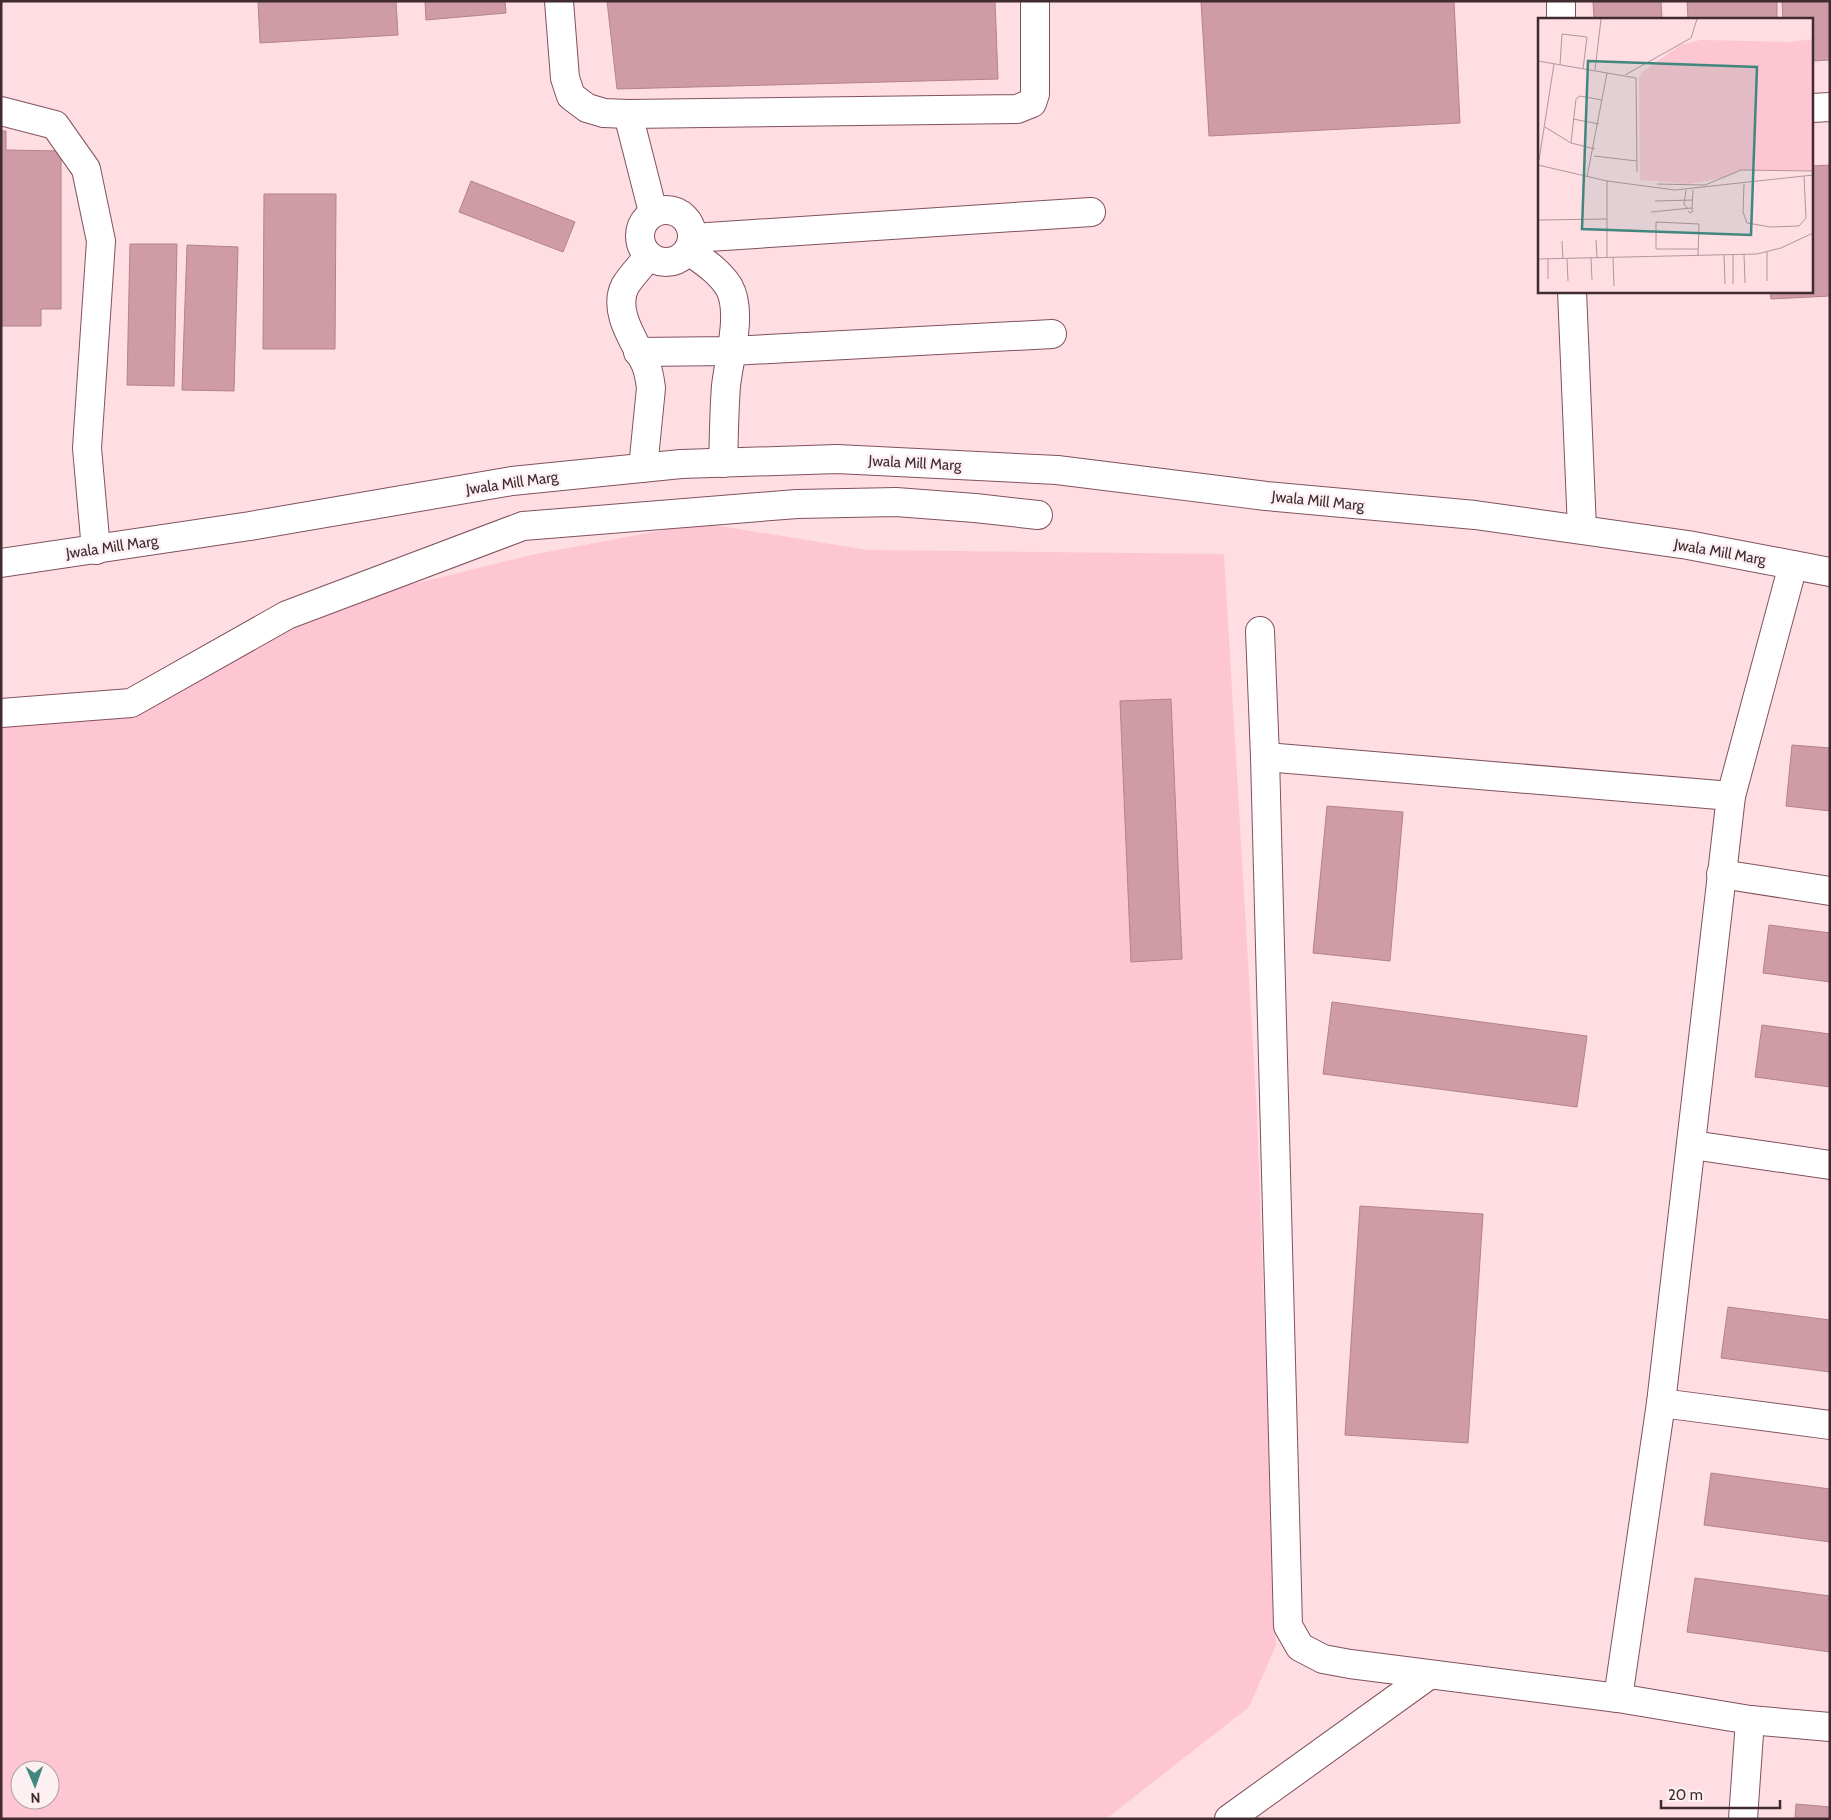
<svg xmlns="http://www.w3.org/2000/svg" width="1831" height="1820" viewBox="0 0 1831 1820" font-family="Cabin,sans-serif">
  <rect width="100%" height="100%" fill="#fedde3"/>
  <!-- green -->
  <path fill="#fec5d2" fill-rule="evenodd" d="M702 523 867 550 1224 554 1257 1116 1276 1645 1249 1707 1106 1819H1V713L131 703 287 615 531 555ZM20 1770H50V1800H20Z"/>
  <!-- building -->
  <g fill="#cf9ba7" stroke="#b3828d">
    <path d="M258 1H396L398 35 260 43Z"/>
    <path d="M425 1H505L506 13 426 20Z"/>
    <path d="M607 1H995L998 79 617 89Z"/>
    <path d="M1201 1H1454L1460 123 1209 136Z"/>
    <path d="M1593 1H1661L1662 19H1594Z"/>
    <path d="M1687 1H1777V19H1688Z"/>
    <path d="M1782 1H1830V60L1812 61V19H1783Z"/>
    <path d="M1 131H6V150L61 151V309H41V326H1Z"/>
    <path d="M1830 165V296L1771 299 1770 291H1812V166Z"/>
    <path d="M471 181 575 222 563 252 459 212Z"/>
    <path d="M264 194H336L335 349H263Z"/>
    <path d="M130 244H177L174 386 127 385Z"/>
    <path d="M187 245 238 247 234 391 182 390Z"/>
    <path d="M1171 699 1182 959 1131 962 1120 701Z"/>
    <path d="M1792 745 1830 748V811L1786 806Z"/>
    <path d="M1327 806 1403 812 1390 961 1313 953Z"/>
    <path d="M1769 925 1830 933V982L1763 973Z"/>
    <path d="M1332 1002 1587 1036 1577 1107 1323 1074Z"/>
    <path d="M1762 1025 1830 1034V1087L1755 1077Z"/>
    <path d="M1360 1206 1483 1214 1468 1443 1345 1435Z"/>
    <path d="M1728 1307 1830 1320V1372L1721 1358Z"/>
    <path d="M1711 1473 1830 1489V1542L1704 1525Z"/>
    <path d="M1695 1578 1830 1596V1652L1687 1632Z"/>
    <path d="M1796 1804 1830 1807V1819H1795Z"/>
  </g>
  <g fill="none" stroke-linecap="round" stroke-linejoin="round">
    <!-- minor casing -->
    <g stroke="#80525d" stroke-width="30">
      <g id="minor">
        <path d="M559 1 565 78 571 96 587 108 604 113 628 114 1017 109 1032 103 1035 94V1"/>
        <path d="M1561 1V19"/>
        <path d="M1812 108 1830 107"/>
        <path d="M1 111 55 125 86 169 101 241 87 448 96 550"/>
        <path d="M628 114 653 212"/>
        <circle cx="666" cy="236" r="26"/>
        <path d="M693 238 1091 212"/>
        <path d="M689 251C703 261 719 271 729 287 743 312 729 358 726 386 724 411 724 437 723 463"/>
        <path d="M1572 291 1582 529"/>
        <path d="M638 352 731 351 1052 334"/>
        <path d="M643 468 651 388C650 380 649 373 646 365 636 343 612 312 625 286 631 276 641 266 649 256"/>
        <path d="M1 563 250 526 512 481 681 464 837 459 1057 470 1266 496 1475 515 1688 545 1830 572"/>
        <path d="M1260 631 1265 757 1288 1626 1300 1647 1323 1659 1350 1664 1618 1698 1750 1720 1830 1727"/>
        <path d="M1 713 131 703 287 615 523 526 797 504 896 502 975 508 1038 515"/>
        <path d="M1265 757 1731 796"/>
        <path d="M1721 874 1830 891"/>
        <path d="M1692 1145 1830 1165"/>
        <path d="M1661 1403 1830 1425"/>
        <path d="M1618 1698 1661 1403 1731 796 1793 565"/>
        <path d="M1229 1819 1429 1675"/>
        <path d="M1743 1819 1750 1720"/>
      </g>
    </g>
    <!-- minor -->
    <use href="#minor" stroke="#fff" stroke-width="28"/>
  </g>
  <g text-anchor="middle" stroke-width="5" stroke-linejoin="round" paint-order="stroke">
    <!-- street labels -->
    <g font-size="15" fill="#402b30" stroke="#fcf0f3">
      <text transform="translate(915 463) rotate(3)" y="5">Jwala Mill Marg</text>
      <text transform="translate(512 483) rotate(-8)" y="5">Jwala Mill Marg</text>
      <text transform="translate(1318 501) rotate(6)" y="5">Jwala Mill Marg</text>
      <text transform="translate(112 547) rotate(-8)" y="5">Jwala Mill Marg</text>
      <text transform="translate(1720 552) rotate(10)" y="5">Jwala Mill Marg</text>
    </g>
  </g>
  <!-- overview -->
  <g transform="translate(1538 18)">
    <rect width="275" height="275" fill="#fedde3"/>
    <path d="M275 21V153L204 152 189 159 150 166 102 162 101 61 103 55 142 27 162 22 253 24Z" fill="#fec5d2"/>
    <path fill="none" stroke="#b2969b" stroke-width="1" d="M0 43 98 60 99 154M22 47 24 16 49 19 45 51M57 52 63 1M87 57 153 20 159 1M35 101 61 106M7 109 33 125M57 131 33 125 38 81 42 78 64 82M56 138 99 143M1 142 16 46M0 147 69 163 137 172 275 157M49 159 69 55M69 163V240M119 166 167 167 203 152 275 153M206 166 205 194 209 205 233 209 261 208 268 200 266 158M148 172 146 186 150 191M117 183 155 182M154 191 155 172M113 194 153 190 155 193 152 195 150 193M0 202 69 201M58 222 59 240M24 223 25 241M206 236 207 265M186 237 187 266M195 237V266M160 238 161 206 118 204V231H160M53 240 54 262M75 240 76 268M0 241 219 236 243 230 275 215M10 241V261M29 241 30 263M229 263V234"/>
    <path fill="#42877e" fill-opacity="0.15" stroke="#42877e" stroke-width="2.5" d="M50 43 219 49 213 217 44 211Z"/>
    <rect width="275" height="275" fill="none" stroke="#402b30" stroke-width="2.5"/>
  </g>
  <!-- border -->
  <rect width="1831" height="1820" fill="none" stroke="#402b30" stroke-width="5"/>
  <!-- north arrow -->
  <g transform="translate(35 1785) rotate(178)"><circle r="24" fill="#fcf0f3" stroke="#b1a1a5"/>
  <path d="M0-4L9 19L0 12L-9 19Z" fill="#42877e"/>
  <text y="-8" font-size="14" font-weight="bold" text-anchor="middle" fill="#402b30">N</text>
  </g>
  <!-- scale -->
  <path d="M1661 1800v8h119v-8" fill="none" stroke="#402b30" stroke-width="2.5"/>
  <text x="1668" y="1800" font-size="15" fill="#402b30" stroke="#fcf0f3" stroke-width="4" paint-order="stroke">20 m</text>
</svg>
